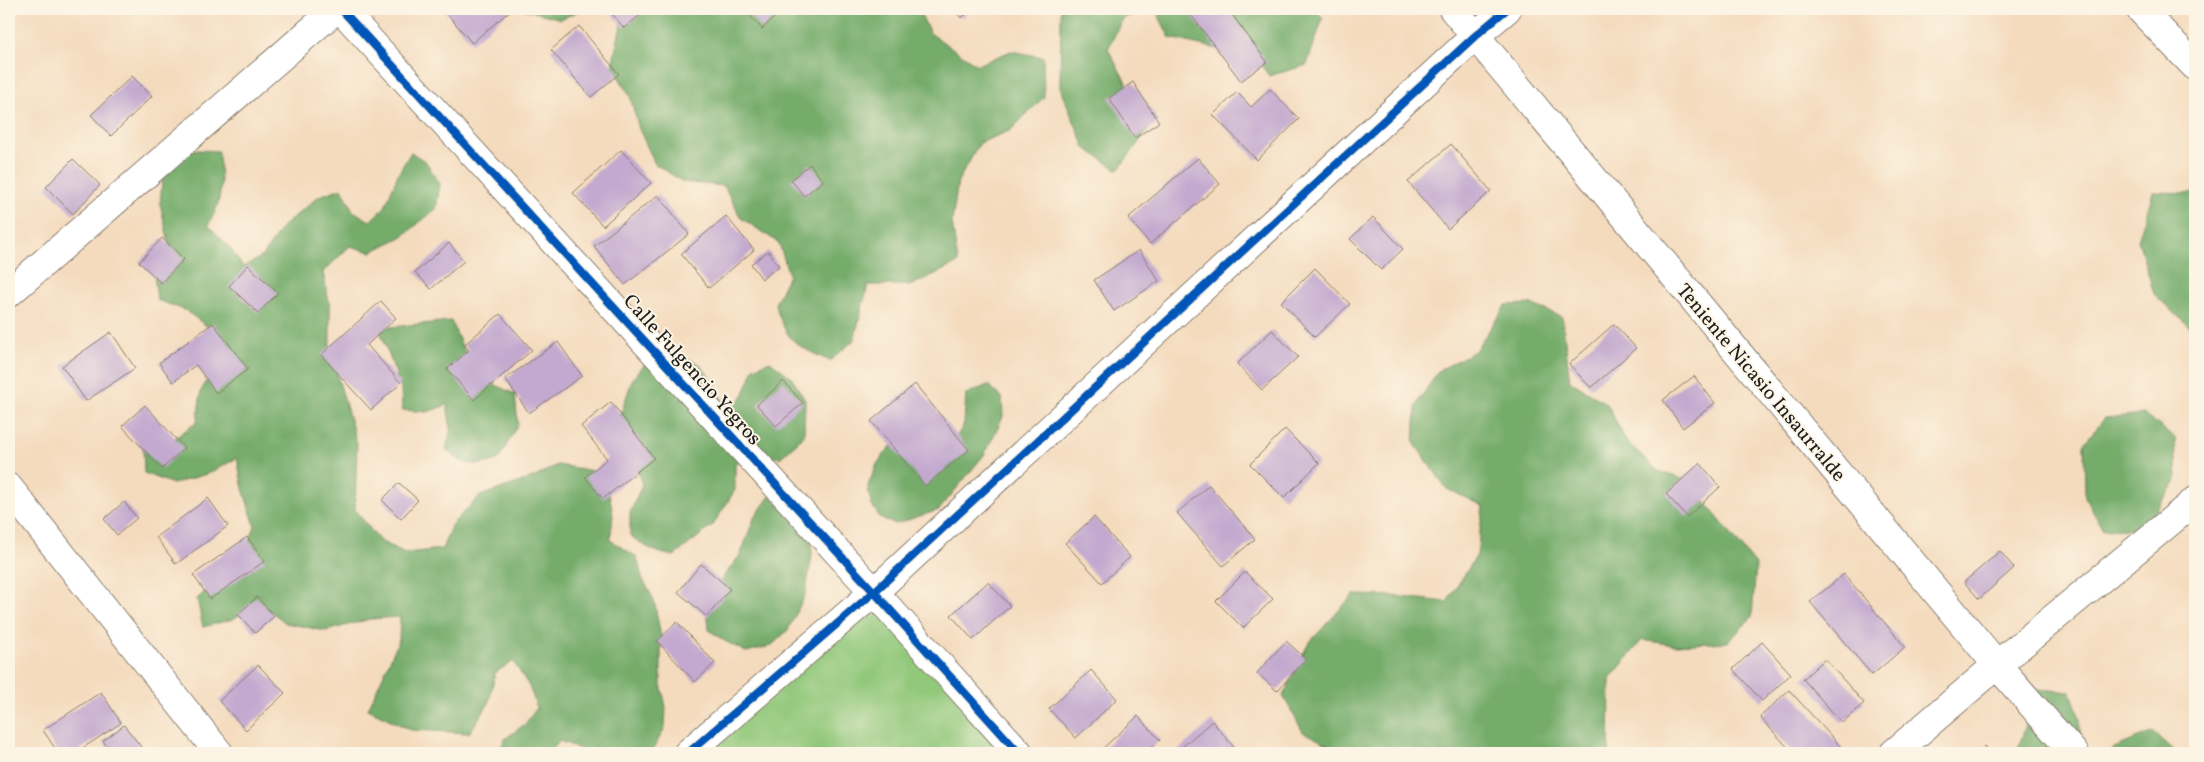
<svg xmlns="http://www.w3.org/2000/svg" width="2204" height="762" viewBox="0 0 2204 762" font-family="Vollkorn,serif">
  <rect width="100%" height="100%" fill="#fcf5e5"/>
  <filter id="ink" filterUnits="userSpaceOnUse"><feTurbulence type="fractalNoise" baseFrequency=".02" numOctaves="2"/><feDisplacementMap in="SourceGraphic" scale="10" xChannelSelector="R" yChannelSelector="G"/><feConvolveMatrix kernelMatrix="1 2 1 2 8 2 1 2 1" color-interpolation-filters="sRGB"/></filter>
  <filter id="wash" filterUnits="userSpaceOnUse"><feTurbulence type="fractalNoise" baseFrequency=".0096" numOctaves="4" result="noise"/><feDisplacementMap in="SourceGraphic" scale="20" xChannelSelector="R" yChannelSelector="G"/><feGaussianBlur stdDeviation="1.12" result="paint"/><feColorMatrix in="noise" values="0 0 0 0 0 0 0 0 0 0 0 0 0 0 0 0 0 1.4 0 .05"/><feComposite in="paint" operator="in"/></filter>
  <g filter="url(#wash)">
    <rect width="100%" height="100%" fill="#f4dbbe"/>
    <!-- green -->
    <path fill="#91c87a" stroke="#56724b" d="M874 592 1013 753H688Z"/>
    <!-- forest -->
    <g fill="#74ac6a" stroke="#486443">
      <path d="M523 9H583L561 19Z"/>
      <path d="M615 9H918L930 33 977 65 1011 51 1043 57 1044 97 1011 130 980 143 958 181 952 222 958 263 912 285H868L854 340 830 361C794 345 787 342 775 304L789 275 779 243 741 218 724 186 683 182 655 164 639 129 630 96 612 66 621 25Z"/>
      <path d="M1061 9H1315L1323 18 1307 65 1269 76 1247 45 1218 49 1170 38 1155 9 1123 18 1108 49 1150 127 1118 170 1085 148 1060 87Z"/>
      <path d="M177 149 218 151C222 179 224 199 208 225L229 247 243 267 263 256 282 227 319 196 342 188 353 211 370 221 385 207 398 174 411 152 426 162 440 184 436 209 403 236 371 252 350 246 323 272 330 307V350L357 444 355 510 380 541 405 553 442 549 452 524 480 496 537 476 557 465 606 473 613 516 610 540 637 557 642 578 654 600 661 637V684L666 707 665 728 651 753H591L560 741 549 753H498L505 739 525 724 537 708 529 686 513 661 495 673 489 703 469 733 411 730 368 709 399 640 400 617 370 619 326 631 286 623 259 602 233 619 203 627 197 599 217 580 239 568 255 526 243 489 237 458 210 473 173 484 144 473 143 448 171 441 197 422 201 391 219 359 221 337 185 310 157 300 154 275 170 248 160 203 163 171Z"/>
      <path d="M2153 192 2195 193V332L2154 294 2138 240Z"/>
      <path d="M1531 304 1562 317 1570 381 1607 404 1626 441 1658 471 1688 481 1756 565 1752 617 1728 642 1675 645 1642 640 1610 679 1609 753H1336L1327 744 1303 732 1283 696 1308 644 1353 595 1393 596 1447 602 1477 555 1483 506 1447 489 1414 443 1416 406 1438 371 1475 351 1506 305Z"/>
      <path d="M451 321C469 361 471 376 515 394L518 424 499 459C475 468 465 466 446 450L451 429 447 405 427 412 402 410 401 388 379 328Z"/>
      <path d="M676 353 700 364 717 387 727 413 743 396 754 368 770 361 791 377 805 400 804 436 780 458 750 452 735 465V490L713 525 674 556C656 553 643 546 630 535V513L642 485 638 471 625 444 619 419 632 380 651 356Z"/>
      <path d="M988 385 1002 397 1003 417 984 455 939 510 895 524 881 519 871 504 868 486 877 464 890 447 914 444 953 443 964 424 966 394Z"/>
      <path d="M2144 414 2175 438 2177 479 2145 528 2103 530 2085 497 2084 443 2105 418Z"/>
      <path d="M770 496 810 530 812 556 805 595 788 630 771 646 746 652 723 640 709 630 707 607 721 580 741 554 754 518Z"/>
      <path d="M2039 689 2071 692 2080 718V753H2020L2018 748Z"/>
      <path d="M2153 732 2176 753H2111L2114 748Z"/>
    </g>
    <g id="blocks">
      <!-- building -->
      <g fill="#c3a9cf">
        <path d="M443 9H512L472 43Z"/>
        <path d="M608 9H648L624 28Z"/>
        <path d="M744 9H775L779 13 762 29Z"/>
        <path d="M954 9H973L961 18Z"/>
        <path d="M1199 9H1228L1267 62 1241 81 1191 15Z"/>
        <path d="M579 26 619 74 591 97 551 50Z"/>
        <path d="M132 76 152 96 111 136 91 115Z"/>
        <path d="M1133 82 1159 122 1135 138 1109 98Z"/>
        <path d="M1270 89 1299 119 1257 160 1213 115 1237 92 1251 107Z"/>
        <path d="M1451 144 1491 191 1448 229 1408 182Z"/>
        <path d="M621 150 651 183 603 226 573 193Z"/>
        <path d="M1198 158 1220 184 1150 244 1128 218Z"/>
        <path d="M73 159 100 185 73 214 46 187Z"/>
        <path d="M810 164 823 181 804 196 791 180Z"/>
        <path d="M658 195 689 234 625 285 594 246Z"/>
        <path d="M726 216 754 250 709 288 681 254Z"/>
        <path d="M1373 217 1403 249 1381 270 1350 239Z"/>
        <path d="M162 238 184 259 161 283 139 262Z"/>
        <path d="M449 243 464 261 431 289 415 272Z"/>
        <path d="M1139 250 1159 281 1114 311 1094 280Z"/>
        <path d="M768 251 779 266 762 279 751 264Z"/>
        <path d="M248 265 278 293 258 313 229 286Z"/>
        <path d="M1315 268 1350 304 1315 337 1281 302Z"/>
        <path d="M381 301 396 318 367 345 401 383 371 410 321 355Z"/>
        <path d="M500 314 532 350 474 400 447 369 469 350 464 345Z"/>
        <path d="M213 323 248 369 216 393 196 365 173 382 159 363Z"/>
        <path d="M1614 324 1636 348 1591 388 1569 364Z"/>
        <path d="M1272 330 1298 357 1262 390 1237 364Z"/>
        <path d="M111 332 135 368 86 401 62 366Z"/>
        <path d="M558 342 582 376 529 413 505 379Z"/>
        <path d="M1694 376 1715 403 1683 428 1663 400Z"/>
        <path d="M783 381 803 403 776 426 757 405Z"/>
        <path d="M915 384 969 450 925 486 871 421Z"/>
        <path d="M611 402 654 458 603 499 585 477 607 459 581 426Z"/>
        <path d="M145 405 184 448 162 469 122 426Z"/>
        <path d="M1285 429 1319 463 1284 498 1250 464Z"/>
        <path d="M1700 463 1720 487 1687 517 1666 494Z"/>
        <path d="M399 483 418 500 401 519 382 500Z"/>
        <path d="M1209 485 1255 539 1223 566 1177 513Z"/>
        <path d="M208 498 228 526 176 564 156 537Z"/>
        <path d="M124 502 137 518 117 535 104 519Z"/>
        <path d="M1094 517 1130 557 1102 583 1065 543Z"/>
        <path d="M247 537 265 561 210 599 193 575Z"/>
        <path d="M2000 551 2014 568 1979 599 1964 582Z"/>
        <path d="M701 564 730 589 707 617 678 592Z"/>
        <path d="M1245 572 1273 599 1243 628 1216 601Z"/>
        <path d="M1844 574 1905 647 1872 675 1810 602Z"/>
        <path d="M988 582 1010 606 973 640 951 615Z"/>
        <path d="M257 597 274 616 255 633 238 614Z"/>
        <path d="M677 622 715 663 695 682 657 641Z"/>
        <path d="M1286 641 1306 659 1277 691 1257 673Z"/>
        <path d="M1762 642 1791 674 1762 701 1733 669Z"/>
        <path d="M1825 659 1864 703 1842 723 1803 679Z"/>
        <path d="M258 665 285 693 246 730 219 701Z"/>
        <path d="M1091 670 1117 699 1076 738 1049 709Z"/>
        <path d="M1789 690 1842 748 1837 753H1793L1760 717Z"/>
        <path d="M101 692 121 723 75 753H58L43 730Z"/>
        <path d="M1138 716 1160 740 1146 753H1102L1100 751Z"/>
        <path d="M1212 721 1238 752 1175 753Z"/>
        <path d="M124 725 142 748 135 753H112L103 741Z"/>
        <path d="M1984 746 1991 753H1977Z"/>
      </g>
    </g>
  </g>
  <g filter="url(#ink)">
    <use href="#blocks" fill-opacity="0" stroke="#887c6d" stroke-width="1"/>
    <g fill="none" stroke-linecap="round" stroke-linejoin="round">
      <!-- street casing -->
      <g stroke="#887c6d" stroke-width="30">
        <g id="street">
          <path d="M341 9 874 592 1019 753"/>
          <path d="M1453 9 1997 665 2074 753"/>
          <path d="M2140 9 2195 66"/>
          <path d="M9 293 336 9"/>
          <path d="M9 488 219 753"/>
          <path d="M688 753 874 592 1475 36 1507 9"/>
          <path d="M1894 753 1997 665 2195 501"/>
        </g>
      </g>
      <!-- street -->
      <use href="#street" stroke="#fff" stroke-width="28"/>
      <!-- cycleway casing -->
      <g stroke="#fcf5e5" stroke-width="11">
        <g id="cycleway">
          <path d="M341 9 874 592 1019 753"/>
          <path d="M688 753 874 592 1475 36 1507 9"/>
        </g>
      </g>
      <!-- cycleway -->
      <use href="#cycleway" stroke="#0057b8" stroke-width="8"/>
    </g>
  </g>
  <g text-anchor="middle" stroke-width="4" stroke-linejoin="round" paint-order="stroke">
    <!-- street labels -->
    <g font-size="20" fill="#1c1c1c" stroke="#fcf5e5">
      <text transform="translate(693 369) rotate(48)" y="7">Calle Fulgencio Yegros</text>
      <text transform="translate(1762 382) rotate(50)" y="7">Teniente Nicasio Insaurralde</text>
    </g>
  </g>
  <!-- margin -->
  <rect width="2204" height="762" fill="none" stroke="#fcf5e5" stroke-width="30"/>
</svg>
